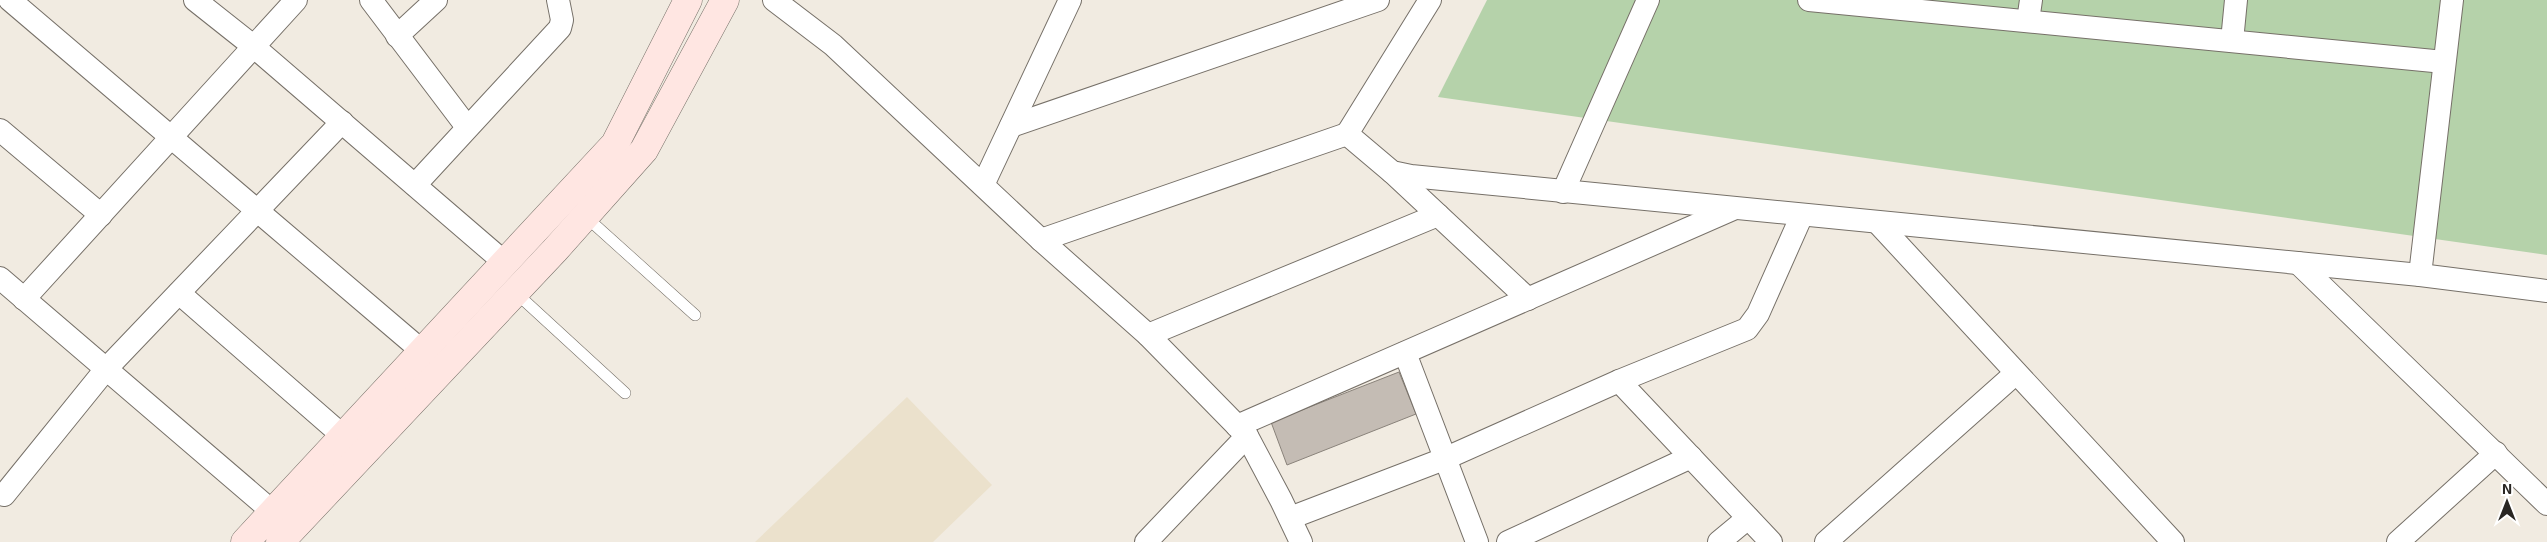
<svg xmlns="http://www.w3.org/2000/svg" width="2547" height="542" viewBox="0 0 2547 542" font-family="'Exo 2',sans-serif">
  <rect width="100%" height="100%" fill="#f1ebe1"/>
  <!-- industrial -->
  <path fill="#ebe1cc" d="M907 397 992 485 933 542H755Z"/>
  <!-- green -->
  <path fill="#b5d2aa" d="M1487 0H2547V255L1438 97Z"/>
  <!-- building -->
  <path fill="#c4bcb4" stroke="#8a837b" d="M1399 372 1416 414 1287 465 1271 422Z"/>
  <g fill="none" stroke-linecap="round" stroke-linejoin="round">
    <!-- lane casing -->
    <g stroke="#767068" stroke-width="12">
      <g id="lane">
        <path d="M585 216 695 315"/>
        <path d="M515 292 625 393"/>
      </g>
    </g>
    <!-- street casing -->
    <g stroke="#767068" stroke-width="24">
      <g id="street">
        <path d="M10 0 422 351"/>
        <path d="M195 0 253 46 504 262"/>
        <path d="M371 0 467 127"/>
        <path d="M774 0 833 45 1041 240 1148 335 1247 436 1281 500 1301 542"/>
        <path d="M1430 0 1347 134 1392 172 1411 176 2420 275 2547 291"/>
        <path d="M1809 0 2444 62"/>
        <path d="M2028 21 2031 0"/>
        <path d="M397 36 436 0"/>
        <path d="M2232 41 2236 0"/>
        <path d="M1011 126 1378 0"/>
        <path d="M0 130 101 215"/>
        <path d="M1392 172 1528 299"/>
        <path d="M415 185 560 28 562 20 558 0"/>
        <path d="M983 185 1070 0"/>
        <path d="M1563 192 1648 0"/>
        <path d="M1877 222 2173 542"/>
        <path d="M1041 240 1347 134"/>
        <path d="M2298 263 2547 504"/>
        <path d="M2420 275 2452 0"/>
        <path d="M0 278 273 512"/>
        <path d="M179 293 343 436"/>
        <path d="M24 299 296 0"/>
        <path d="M1148 335 1438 215"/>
        <path d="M1405 353 1477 542"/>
        <path d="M1619 381 1771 542"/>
        <path d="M1237 426 1733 209"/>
        <path d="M4 495 106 369 342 122"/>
        <path d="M1290 518 1444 459 1619 381 1747 329 1758 314 1802 215"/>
        <path d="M1146 542 1247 436"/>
        <path d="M1508 542 1691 457"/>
        <path d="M1719 542 1748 518"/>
        <path d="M1826 542 2016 373"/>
        <path d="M2398 542 2496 453"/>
      </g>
    </g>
    <!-- secondary casing -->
    <g stroke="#767068" stroke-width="29">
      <g id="secondary">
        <path d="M245 542 615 144 688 0"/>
        <path d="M280 542 555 250 644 150 725 0"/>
      </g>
    </g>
    <!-- lane -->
    <use href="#lane" stroke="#fff" stroke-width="11"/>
    <!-- street -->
    <use href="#street" stroke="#fff" stroke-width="22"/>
    <!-- secondary -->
    <use href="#secondary" stroke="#ffe6e2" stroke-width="28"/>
  </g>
  <!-- north arrow -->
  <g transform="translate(2507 502)" stroke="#ffffff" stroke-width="4" paint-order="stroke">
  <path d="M0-4L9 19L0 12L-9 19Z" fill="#292623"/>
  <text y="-8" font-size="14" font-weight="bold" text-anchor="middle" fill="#292623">N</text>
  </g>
</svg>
